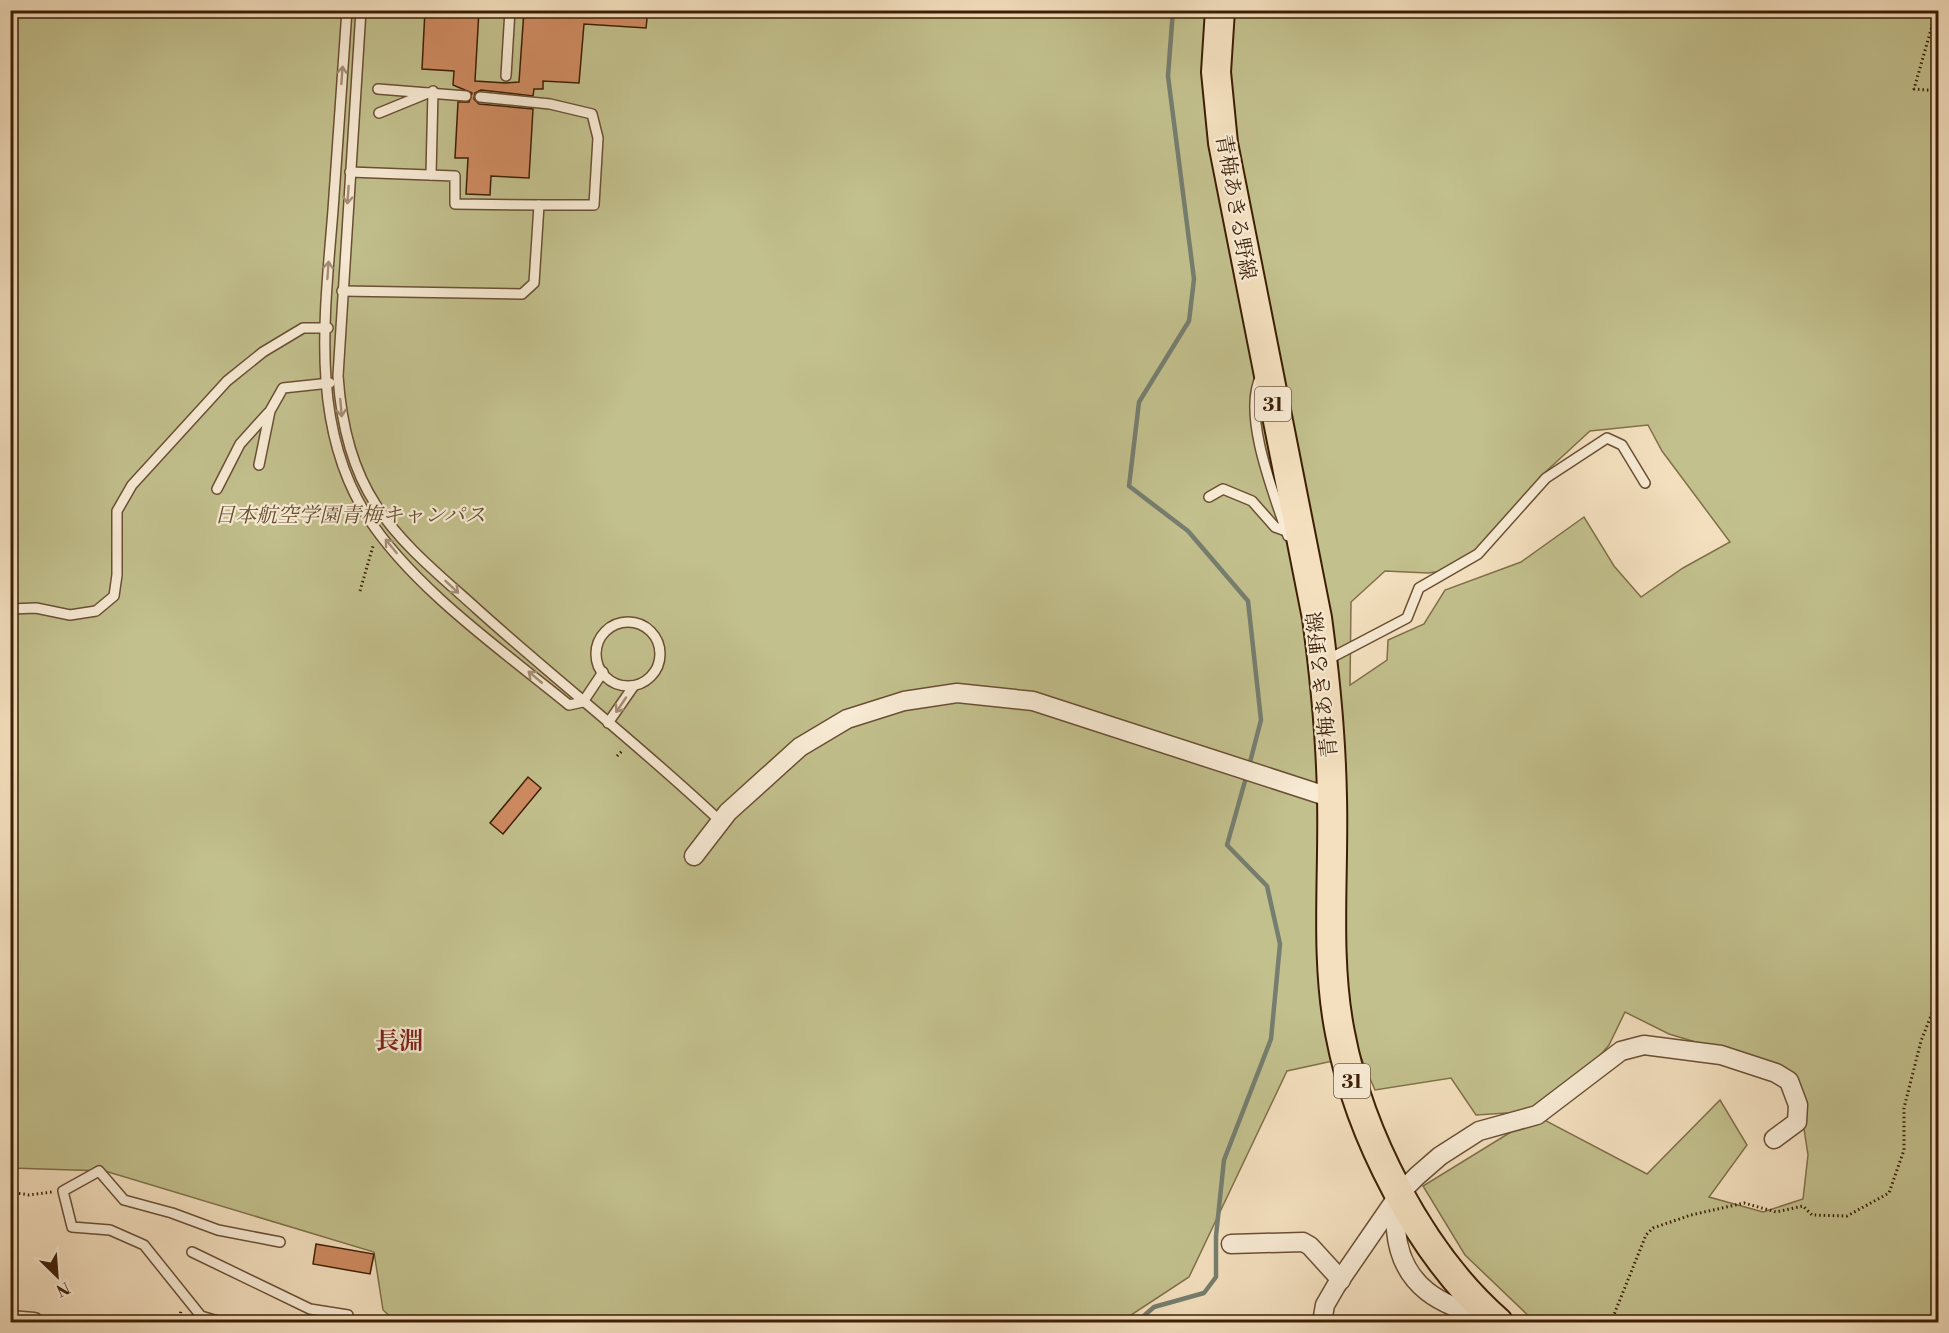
<svg xmlns="http://www.w3.org/2000/svg" width="1949" height="1333" viewBox="0 0 1949 1333" font-family="'Libre Bodoni','Noto Serif JP',serif">
  <rect width="100%" height="100%" fill="#f4e0bf"/>
  <filter id="stains"><feTurbulence type="fractalNoise" baseFrequency=".00333" numOctaves="4"/><feColorMatrix values="0 0 0 0 .2 0 0 0 0 .09 0 0 0 0 .02 0 0 0 .5 -.17"/></filter>
  <radialGradient id="worn" r=".72"><stop offset=".6" stop-color="#630" stop-opacity="0"/><stop offset="1" stop-color="#630" stop-opacity=".3"/></radialGradient>
  <!-- green -->
  <path fill="#c2c08d" stroke="#807049" stroke-width="1.5" fill-rule="evenodd" d="M11 11H1938V1322H1535L1465 1255 1423 1186 1537 1116 1647 1174 1720 1100 1747 1145 1709 1197 1763 1212 1803 1199 1808 1155 1797 1083 1759 1061 1669 1034 1625 1012 1609 1045 1553 1110 1476 1115 1451 1078 1375 1090 1360 1055 1287 1071 1189 1277 1131 1315 1128 1322H396L383 1310 374 1252 105 1171 11 1168ZM1648 425 1662 451 1730 542 1683 568 1641 597 1614 566 1584 517 1521 562 1445 590 1424 624 1388 640 1387 660 1350 685 1351 602 1385 571 1428 573 1451 570 1495 537 1540 477 1590 431Z"/>
  <g fill="none" stroke-linecap="round" stroke-linejoin="round">
    <!-- stream -->
    <g stroke="#767e6f" stroke-width="4.5">
      <path d="M1173 10 1168 76 1194 279 1189 321 1139 402 1129 486 1188 531 1248 601 1261 720 1249 766"/>
      <path d="M1137 1322 1154 1307 1204 1293 1216 1277V1236L1224 1160 1271 1039 1280 944 1267 886 1227 845 1247 774"/>
    </g>
  </g>
  <!-- building -->
  <g fill="#cf8b61" stroke="#3d1f05" stroke-width="1.5">
    <path d="M425 10H479L475 81 506 83 519 82 524 10H648L646 28 584 24 579 83 543 81V89H534L533 96 481 90 475 93 474 99 479 104 533 109 529 178 491 176 490 195 466 194 468 158H455L458 102H469L472 93 453 85 454 71 422 69Z"/>
    <path d="M528 777 541 788 503 834 490 823Z"/>
    <path d="M316 1244 374 1254 370 1274 313 1264Z"/>
  </g>
  <g fill="none" stroke-linecap="round" stroke-linejoin="round">
    <!-- lane casing -->
    <g stroke="#6b4f34" stroke-width="12">
      <g id="lane">
        <path d="M347 10C342 77 337 144 333 210 325 313 309 424 367 516 412 587 503 651 569 705L583 702 603 672"/>
        <path d="M361 10 338 376C341 421 351 467 376 505 401 545 443 578 477 609 557 681 642 747 720 821"/>
        <path d="M506 76 510 10"/>
        <path d="M378 89 466 96"/>
        <path d="M480 97 550 104 592 114 598 138 594 205H539"/>
        <path d="M379 113 428 93"/>
        <path d="M431 175 433 91"/>
        <path d="M342 291 522 294 534 283 539 205 455 204V176L350 172"/>
        <path d="M1261 376C1241 414 1275 497 1288 536"/>
        <path d="M259 465 270 411 283 388 330 383"/>
        <path d="M217 489 240 444 268 413"/>
        <path d="M1209 497 1223 489 1252 501 1275 527 1286 531"/>
        <path d="M10 609 36 608 70 615 96 611 114 596 117 575V511L132 485 227 381 263 352 303 328H328"/>
        <circle cx="628" cy="654" r="32"/>
        <path d="M1325 661 1407 618 1419 588 1478 554 1546 478 1607 438 1622 445 1645 483"/>
        <path d="M608 723 633 687"/>
        <path d="M192 1252 310 1309 348 1315 347 1322"/>
        <path d="M221 1322 201 1316 144 1245 110 1230 72 1227 63 1191 99 1171 124 1200 172 1213 218 1230 280 1242"/>
      </g>
    </g>
    <!-- street casing -->
    <g stroke="#6b4f34" stroke-width="21">
      <g id="street">
        <path d="M694 856 728 812 800 747 847 719 904 701 957 693 1033 701 1332 798"/>
        <path d="M1400 1198C1398 1208 1395 1220 1396 1230 1401 1287 1442 1307 1491 1318"/>
        <path d="M1231 1244 1303 1242 1310 1246 1341 1280"/>
        <path d="M10 1320 34 1322"/>
        <path d="M1322 1322 1325 1305 1336 1286 1400 1193 1417 1176 1440 1156 1479 1131 1537 1115 1621 1051 1644 1045 1721 1055 1776 1073 1789 1081 1798 1105 1797 1122 1774 1139"/>
      </g>
    </g>
    <!-- primary casing -->
    <g stroke="#3d1f05" stroke-width="32">
      <path id="primary" d="M1220 10 1216 72 1223 143 1317 618C1325 677 1331 737 1332 798 1334 874 1325 958 1340 1033 1359 1134 1420 1254 1498 1322"/>
    </g>
    <!-- path -->
    <g stroke="#3d1f05" stroke-width="3" stroke-dasharray="1.5 3" stroke-linecap="butt">
      <path d="M1933 10 1932 26 1914 89 1938 91"/>
      <path d="M1938 544V597"/>
      <path d="M360 591 373 546"/>
      <path d="M617 756 622 751"/>
      <path d="M10 1192 29 1195 52 1192"/>
      <path d="M179 1322 181 1310"/>
      <path d="M1611 1322 1646 1235 1653 1228 1691 1215 1744 1203 1776 1212 1803 1206 1812 1215 1847 1216 1889 1193 1904 1150V1108L1921 1041 1938 998"/>
    </g>
    <!-- lane -->
    <use href="#lane" stroke="#f8ebd5" stroke-width="9"/>
    <!-- street -->
    <use href="#street" stroke="#f8ebd5" stroke-width="18"/>
    <!-- primary -->
    <use href="#primary" stroke="#f4e0bf" stroke-width="28"/>
  </g>
  <!-- one-way arrows -->
  <defs><path id="oneway-shaft" d="M-6 0H5M1.5-3L5.5 0L1.5 3" fill="none" stroke-width="1.6" stroke-linecap="round" stroke-linejoin="round" transform="scale(1.5)"/></defs>
  <g stroke="#a48f77">
    <use href="#oneway-shaft" transform="translate(342 75) rotate(-86)"/>
    <use href="#oneway-shaft" transform="translate(348 195) rotate(94)"/>
    <use href="#oneway-shaft" transform="translate(328 270) rotate(-86)"/>
    <use href="#oneway-shaft" transform="translate(341 408) rotate(85)"/>
    <use href="#oneway-shaft" transform="translate(391 546) rotate(-129)"/>
    <use href="#oneway-shaft" transform="translate(452 587) rotate(43)"/>
    <use href="#oneway-shaft" transform="translate(535 677) rotate(-140)"/>
    <use href="#oneway-shaft" transform="translate(621 705) rotate(124)"/>
  </g>
  <g text-anchor="middle" stroke-width="4.5" stroke-linejoin="round" paint-order="stroke">
    <!-- shield labels -->
    <g fill="#f8ebd5" stroke="#755c43" stroke-width="1.5">
      <rect x="1255" y="387" width="36" height="34" rx="4.5"/>
      <rect x="1334" y="1064" width="36" height="34" rx="4.5"/>
    </g>
    <g font-size="20" font-weight="bold" fill="#3d1f05">
      <text x="1273" y="411">31</text>
      <text x="1352" y="1088">31</text>
    </g>
    <!-- street labels -->
    <g font-size="21" fill="#3d1f05" stroke="#f8ebd5">
      <text transform="translate(1236 207) rotate(80)" y="7">青梅あきる野線</text>
      <text transform="translate(1322 685) rotate(-96)" y="7">青梅あきる野線</text>
    </g>
    <!-- park labels -->
    <g font-size="21" font-style="italic" fill="#654f2e" stroke="#f8ebd5">
      <text x="350" y="522">日本航空学園青梅キャンパス</text>
    </g>
    <!-- quarter labels -->
    <g font-size="24" font-weight="bold" fill="#7a1f14" stroke="#f8ebd5">
      <text x="399" y="1049">長淵</text>
    </g>
  </g>
  <!-- margin -->
  <rect width="1949" height="1333" fill="none" stroke="#f4e0bf" stroke-width="36"/>
  <rect x="12" y="12" width="1925" height="1309" fill="none" stroke="#3d1f05" stroke-width="3"/>
  <rect x="18" y="18" width="1913" height="1297" fill="none" stroke="#3d1f05" stroke-width="1.5"/>
  <!-- north arrow -->
  <g transform="translate(57 1276) rotate(155)" stroke="#f8ebd5" stroke-width="4.5" paint-order="stroke">
  <path d="M0-4.5L10 22L0 15L-10 22Z" fill="#3d1f05"/>
  <text y="-9" font-size="16" font-weight="bold" text-anchor="middle" fill="#3d1f05">N</text>
  </g>
  <rect width="100%" height="100%" filter="url(#stains)"/>
  <rect width="100%" height="100%" fill="url(#worn)"/>
</svg>
